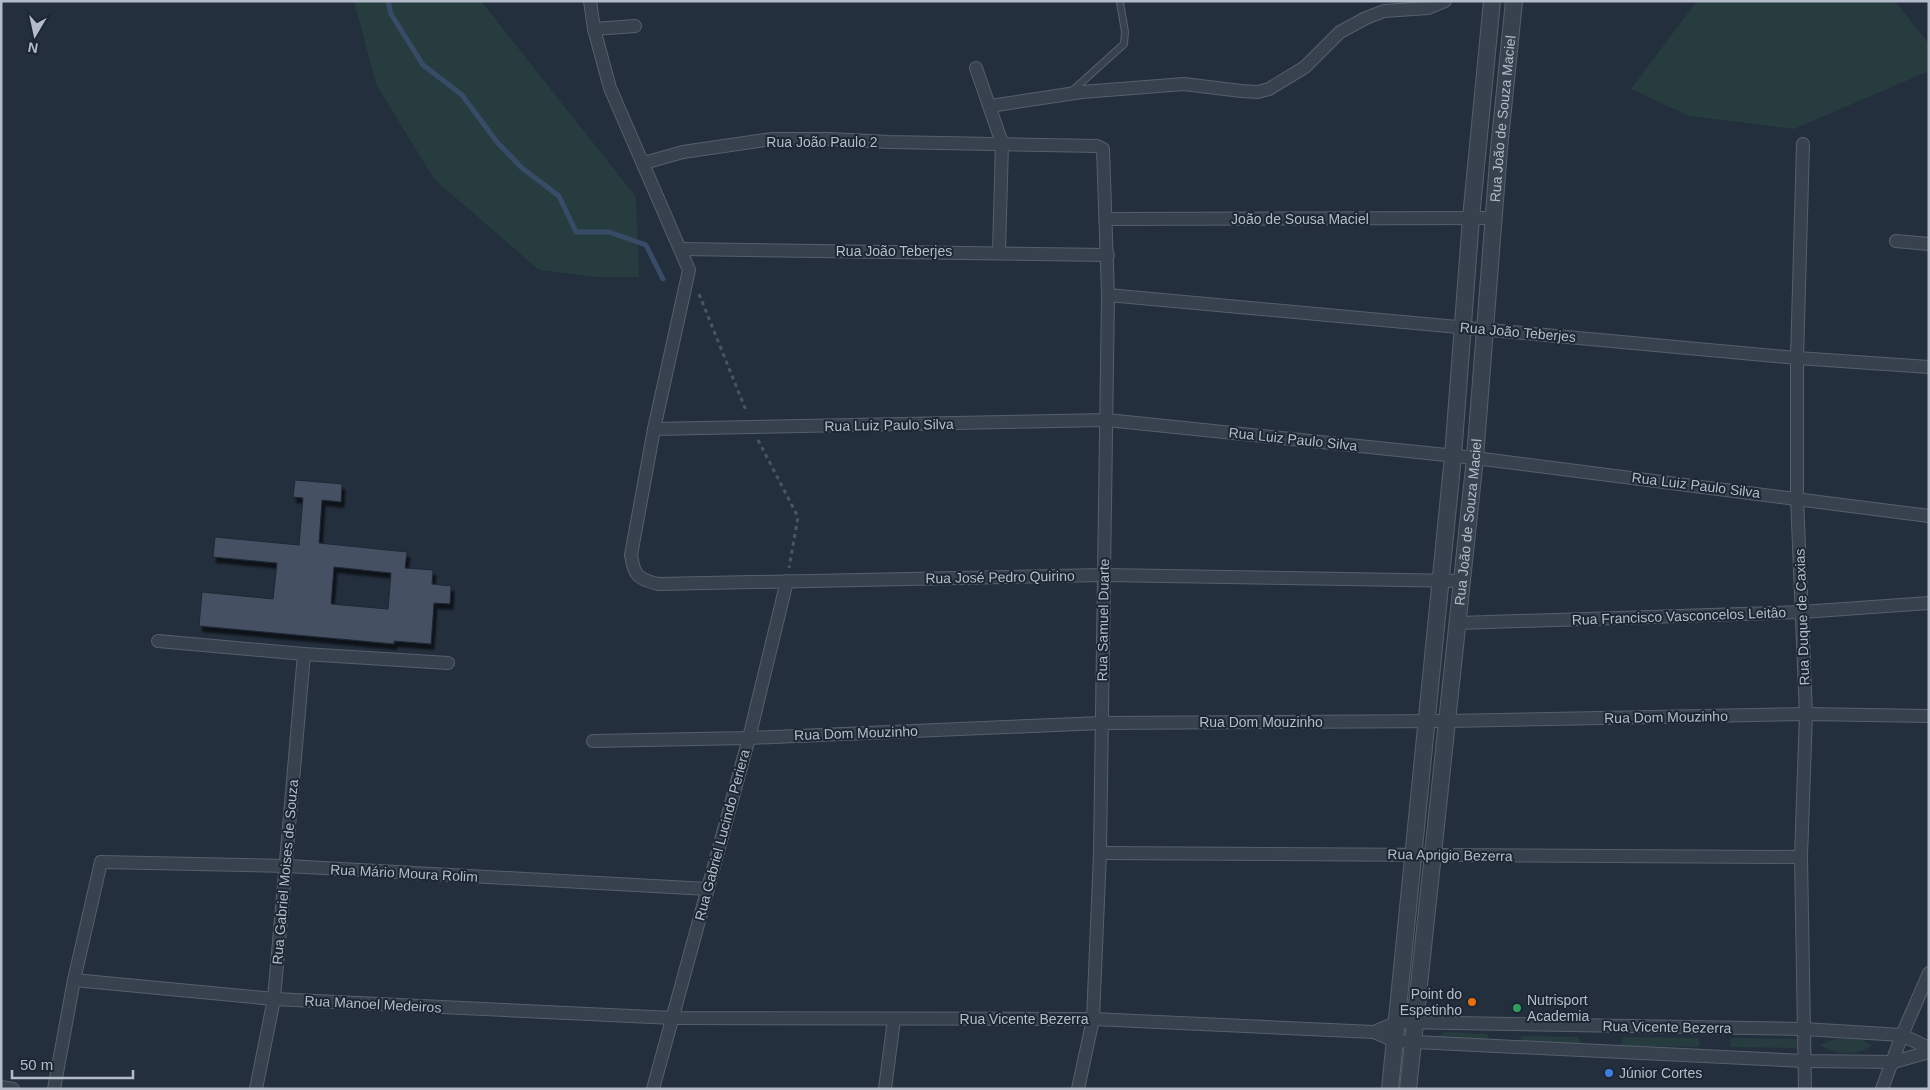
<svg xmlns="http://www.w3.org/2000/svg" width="1930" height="1090" viewBox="0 0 1930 1090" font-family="Helvetica,sans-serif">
  <defs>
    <filter id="shadow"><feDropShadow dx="3" dy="5.5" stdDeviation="1" flood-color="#0009"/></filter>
  </defs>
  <rect width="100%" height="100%" fill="#242f3e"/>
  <!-- green -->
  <g fill="#263c3f">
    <path d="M354 1H481L636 197 639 277H597L539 270 434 179 376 84Z"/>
    <path d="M1697 1H1895L1929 44V71L1794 129 1689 116 1631 89Z"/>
    <path d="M1445 1032 1487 1034 1489 1040H1442L1441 1035Z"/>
    <path d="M1522 1036 1577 1037 1581 1042 1578 1046 1519 1043Z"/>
    <path d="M1623 1037 1698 1038 1700 1044 1698 1047 1622 1046 1621 1043Z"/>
    <path d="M1730 1038 1797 1039 1798 1045 1796 1048 1731 1047Z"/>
    <path d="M1835 1039H1860L1872 1045C1855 1057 1838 1055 1820 1045Z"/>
  </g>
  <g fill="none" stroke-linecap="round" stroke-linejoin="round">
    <!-- stream -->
    <path stroke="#394c67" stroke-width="5" d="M388 1 391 14 423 65 462 95 497 142 522 168 559 196 576 232H609L646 245 663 279"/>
  </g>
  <!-- building -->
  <path fill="#455162" stroke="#1f2835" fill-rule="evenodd" filter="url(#shadow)" d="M295 480 342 484 341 502 322 500 319 543 407 552 405 568 433 570 432 584 451 586 450 604 434 603 431 644 394 641V644L199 626 202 592 273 599 277 563 213 557 215 537 299 545 303 498 293 497ZM334 567 391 573 388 609 331 604Z"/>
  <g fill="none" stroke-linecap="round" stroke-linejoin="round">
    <!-- service casing -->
    <g stroke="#565f6c" stroke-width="8">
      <path id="service" d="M1072 91 1124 44 1125 32 1120 2"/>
    </g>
    <!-- minor casing -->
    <g stroke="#565f6c" stroke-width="14">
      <g id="minor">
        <path d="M590 1 594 29 610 88 689 270 654 429 631 555C634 576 638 579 658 584L1104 575 1462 581"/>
        <path d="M594 29 635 26"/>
        <path d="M976 68 1002 143 999 252"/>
        <path d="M990 106 1082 92 1184 84 1241 91 1258 92 1269 89 1305 67 1340 32 1366 18 1384 11 1428 8 1445 1"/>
        <path d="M1803 144 1797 358V498L1806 714 1801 857 1805 1089"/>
        <path d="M644 163 683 152 772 139H830L889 142 1097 146 1103 149 1108 295 1100 853 1093 1019 1078 1089"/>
        <path d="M1107 219 1493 218"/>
        <path d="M1896 241 1929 244"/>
        <path d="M681 249 1108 255"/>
        <path d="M1108 295 1797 358 1929 367"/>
        <path d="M654 429 1107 420 1475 458 1929 516"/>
        <path d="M1458 623 1802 612 1929 603"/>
        <path d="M158 641 304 654 448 663"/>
        <path d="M593 741 749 738 1101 723 1447 721 1806 714 1929 716"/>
        <path d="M1100 853 1801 857"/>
        <path d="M74 980 274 999 673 1018 1093 1019 1374 1032 1395 1041 1804 1061 1894 1062 1929 1052"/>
        <path d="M1374 1032 1398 1022 1804 1029 1902 1035 1929 1048"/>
        <path d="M1 1087 13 1089"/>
        <path d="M54 1089 74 980 101 862 287 866 708 889"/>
        <path d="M256 1089 274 999 304 654"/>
        <path d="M653 1089 749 738 787 581"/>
        <path d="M885 1089 894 1019"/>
        <path d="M1882 1089 1902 1035 1929 973"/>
      </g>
    </g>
    <!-- tertiary casing -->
    <g stroke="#565f6c" stroke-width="18">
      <g id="tertiary">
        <path d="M1390 1089 1453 456 1471 218 1492 1"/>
        <path id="s1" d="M1408 1089 1475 458 1499 149 1514 1"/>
      </g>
    </g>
    <!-- path -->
    <g stroke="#44595c" stroke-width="3" stroke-dasharray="4 4" stroke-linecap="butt">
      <path d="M699 294 747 413"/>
      <path d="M758 440 798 517 789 568"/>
    </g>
    <!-- service -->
    <use href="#service" stroke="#38414e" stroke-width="6"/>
    <!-- minor -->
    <use href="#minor" stroke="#38414e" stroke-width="12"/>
    <!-- tertiary -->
    <use href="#tertiary" stroke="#38414e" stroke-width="16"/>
  </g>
  <!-- markers -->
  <circle fill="#e8710a" stroke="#1d2633" stroke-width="2" cx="1472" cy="1002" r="5"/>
  <circle fill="#2e9e5b" stroke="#1d2633" stroke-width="2" cx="1517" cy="1008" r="5"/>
  <circle fill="#3f7fe0" stroke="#1d2633" stroke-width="2" cx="1609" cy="1073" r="5"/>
  <g text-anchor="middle" stroke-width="4" stroke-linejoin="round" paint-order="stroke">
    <!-- street labels -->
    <g font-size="14" fill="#b4bcc9" stroke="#1d2633">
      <text dy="5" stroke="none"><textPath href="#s1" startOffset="975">Rua João de Souza Maciel</textPath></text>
      <text x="822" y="147">Rua João Paulo 2</text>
      <text x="1300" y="224">João de Sousa Maciel</text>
      <text x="894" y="256">Rua João Teberjes</text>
      <text transform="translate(1518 332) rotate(5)" y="5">Rua João Teberjes</text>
      <text transform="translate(889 425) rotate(-1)" y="5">Rua Luiz Paulo Silva</text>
      <text transform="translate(1293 439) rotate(6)" y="5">Rua Luiz Paulo Silva</text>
      <text transform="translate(1696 485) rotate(7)" y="5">Rua Luiz Paulo Silva</text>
      <text dy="5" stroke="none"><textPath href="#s1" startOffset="570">Rua João de Souza Maciel</textPath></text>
      <text transform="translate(1000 577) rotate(-1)" y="5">Rua José Pedro Quirino</text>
      <text transform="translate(1679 616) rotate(-2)" y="5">Rua Francisco Vasconcelos Leitâo</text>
      <text transform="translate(1802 617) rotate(-92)" y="5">Rua Duque de Caxias</text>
      <text transform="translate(1103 620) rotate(-89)" y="5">Rua Samuel Duarte</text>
      <text transform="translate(1666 717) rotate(-1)" y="5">Rua Dom Mouzinho</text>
      <text x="1261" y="727">Rua Dom Mouzinho</text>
      <text transform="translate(856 733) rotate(-2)" y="5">Rua Dom Mouzinho</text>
      <text transform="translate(722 835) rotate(-75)" y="5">Rua Gabriel Lucindo Periera</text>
      <text transform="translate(1450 855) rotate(1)" y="5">Rua Aprigio Bezerra</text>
      <text transform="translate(285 872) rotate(-85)" y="5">Rua Gabriel Moises de Souza</text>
      <text transform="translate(404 873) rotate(3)" y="5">Rua Mário Moura Rolim</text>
      <text transform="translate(373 1004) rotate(3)" y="5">Rua Manoel Medeiros</text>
      <text x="1024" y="1024">Rua Vicente Bezerra</text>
      <text transform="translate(1667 1027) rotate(1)" y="5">Rua Vicente Bezerra</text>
    </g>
    <!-- poi labels -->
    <g font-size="14" fill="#b4bcc9" stroke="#1d2633" text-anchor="start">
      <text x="1462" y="999" text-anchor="end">Point do<tspan x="1462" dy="16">Espetinho</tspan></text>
      <text x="1527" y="1005">Nutrisport<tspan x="1527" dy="16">Academia</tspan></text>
      <text x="1619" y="1078">Júnior Cortes</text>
    </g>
  </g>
  <!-- border -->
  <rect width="1930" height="1090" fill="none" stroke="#b4bcc9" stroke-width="5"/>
  <!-- north arrow -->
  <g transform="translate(35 35) rotate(189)" stroke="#1d2633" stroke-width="4" paint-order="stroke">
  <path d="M0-4L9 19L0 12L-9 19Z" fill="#b4bcc9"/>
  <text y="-8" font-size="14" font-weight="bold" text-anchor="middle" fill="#b4bcc9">N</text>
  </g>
  <!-- scale -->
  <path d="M12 1070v8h121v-8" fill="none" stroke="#b4bcc9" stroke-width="2.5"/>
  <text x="20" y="1070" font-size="15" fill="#b4bcc9" stroke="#1d2633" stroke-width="4" paint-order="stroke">50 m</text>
</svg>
